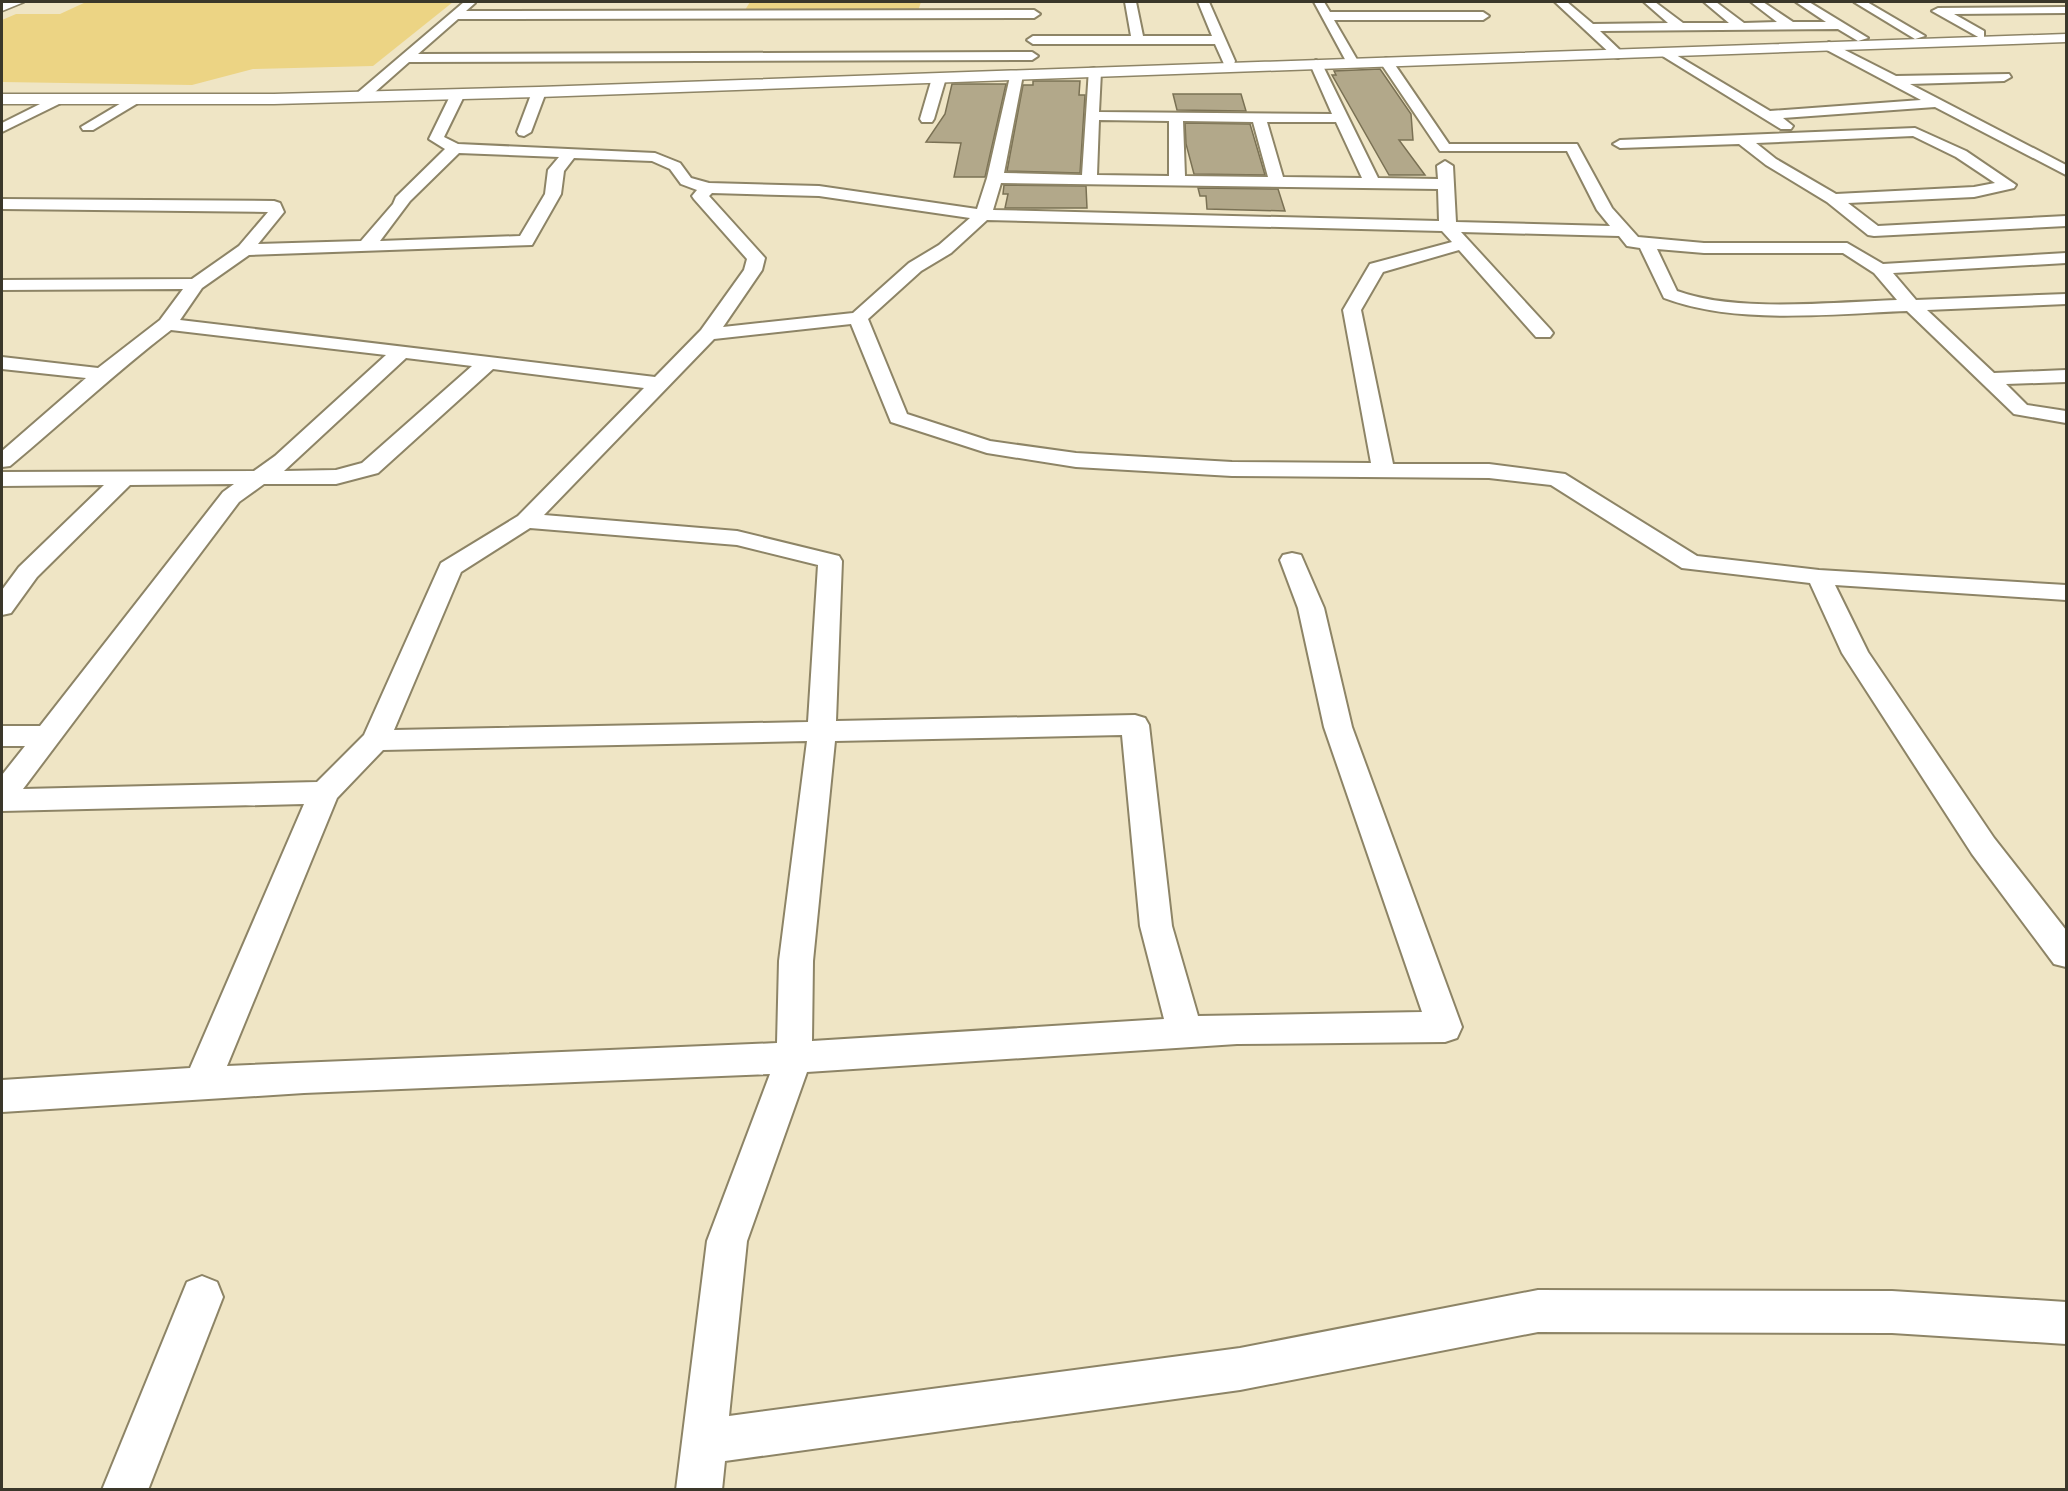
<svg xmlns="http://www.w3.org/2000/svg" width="2068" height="1491" viewBox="0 0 2068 1491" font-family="Spectral,serif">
  <rect width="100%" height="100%" fill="#efe5c5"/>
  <!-- green -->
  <g fill="#ecd484">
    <path d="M86 2H453L373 66 253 69 192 85 2 82V20L16 14H60Z"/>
    <path d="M750 2H921L918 11 745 10Z"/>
  </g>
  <!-- building -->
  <g fill="#b2a88a" stroke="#7a7154" stroke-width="1.5">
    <path d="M1380 69 1411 114 1413 140H1399L1425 175H1389L1332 75H1336L1334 71Z"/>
    <path d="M1033 81H1080L1079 95H1085L1080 173 1007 171 1023 85H1033Z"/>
    <path d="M952 84H1006L985 177H954L961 143 926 142 945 114Z"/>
    <path d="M1173 94H1241L1246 111 1177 110Z"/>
    <path d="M1185 123 1250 124 1265 175 1194 174 1186 144Z"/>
    <path d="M1004 185 1086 186 1087 208H1005L1008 194H1003Z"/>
    <path d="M1198 188 1278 189 1285 211 1207 209 1206 196H1200Z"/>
  </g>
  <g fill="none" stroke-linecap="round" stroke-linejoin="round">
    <!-- minor casing -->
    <g stroke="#8d8466" stroke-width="4">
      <g id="minor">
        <path d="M464 2 475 3 466 11 1034 10 1040 14 1034 18 458 19 418 54 1032 52 1038 56 1032 60 409 62 366 100H356V94Z"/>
        <path d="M1125 2H1136L1143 36H1212L1198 2H1209L1235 61 1234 64H1224L1215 44H1033L1027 40 1033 36H1131Z"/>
        <path d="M1314 2H1324L1330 12H1483L1489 16 1483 20H1334L1359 63 1353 67 1347 63Z"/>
        <path d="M1555 2H1567L1593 24 1668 23 1644 2H1655L1683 23H1729L1704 2H1716L1744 23 1777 22 1751 2H1763L1793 22H1826L1796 2H1809L1868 38 1858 41 1838 29 1600 31 1624 54 1618 58 1614 57Z"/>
        <path d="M1854 2H1867L1925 36 1915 39Z"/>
        <path d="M2066 7V13L1954 14 1984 31V37L1980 38 1932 11 1938 8Z"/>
        <path d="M1829 42 1896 76 2009 74 2011 77 2004 81 1910 84 2066 165V175L1935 107 1783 118 1793 126 1791 129H1781L1656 52 1658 49H1666L1770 111 1921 100 1825 49 1823 46Z"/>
        <path d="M1386 58 1391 59 1449 144H1577L1612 208 1638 237 1704 243H1847L1883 264 2066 253V263L1893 273 1916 300 2066 294V304L1927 310 1994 373 2066 370V382L2006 384 2027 405 2066 411V423L2014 414 1907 311C1830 314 1735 325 1664 298L1640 248 1627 246 1619 236 1461 232 1550 329 1553 333 1550 337H1536L1459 250 1383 272 1361 310 1393 464H1489L1565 474 1697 556 1819 570 2066 585V600L1835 585 1868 652 1994 838 2066 930V967L2054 964 1972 854 1842 653 1810 583 1682 568 1551 485 1489 478 1232 476 1076 467 987 453 891 422 851 324 714 339 544 515 737 531 839 556 842 561 836 721 1135 715 1145 718 1149 725 1172 926 1198 1016 1422 1012 1324 727 1298 608 1280 560 1283 555 1292 553 1301 555 1324 608 1352 727 1462 1027 1457 1038 1445 1042 1237 1044 807 1072 747 1241 729 1416 1240 1348 1538 1290 1892 1291 2066 1302V1344L1892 1333 1538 1332 1240 1390 725 1461 722 1490H676L707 1241 770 1074 304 1093 2 1112V1080L190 1068 304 804 2 811V775L25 746H2V726H40L223 492 234 484 130 485 37 577 11 613 2 615V590L19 567 104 485 2 486V472L254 471 275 456 386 355 171 330C115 373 64 421 10 466L2 467V451L86 378 2 369V357L98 368 160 320 183 289 2 290V280L192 279 239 246 268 212 2 209V199L274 201 280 203 284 212 258 244 361 241 393 204 396 197 445 149 429 139 451 94 458 90 465 94 444 137 458 144 655 153 680 163 691 178 709 183 819 186 977 209 987 178 1011 72H1021L1023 75 1004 173 1082 175 1089 69 1094 68 1101 72 1099 112 1332 114 1310 64 1316 60 1322 64 1378 178 1438 179 1437 166 1445 161 1453 166 1456 222 1610 226 1597 210 1567 151H1440L1380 62ZM1099 120 1169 121V176L1097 175ZM1183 121 1253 122 1268 177 1185 176ZM1267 122H1336L1362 178 1283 177ZM459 153 559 157 548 170 545 194 520 236 380 241 410 201ZM574 158 652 161 670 169 681 184 697 190 692 196 694 199 747 259 744 270 701 330 655 377 180 320 202 288 249 255 532 245 561 194 564 171ZM1001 183 1438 189 1439 221 993 210ZM712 193 819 196 970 218 939 245 909 263 853 313 723 327 762 270 765 258 709 196ZM987 220 1442 231 1452 242 1370 264 1343 310 1371 463 1232 462 1076 453 990 441 907 414 868 319 921 271 951 253ZM1657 249 1704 253H1843L1874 273 1897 300C1833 302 1737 313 1677 291ZM406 358 472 366 362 463 336 470 284 471ZM493 369 644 388 518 516 441 563 364 735 317 782 23 789 239 502 264 484H336L378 473ZM530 528 737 545 818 565 808 722 394 730 461 572ZM1122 735 1140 926 1164 1019 812 1041 813 961 835 741ZM807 741 779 961 777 1043 227 1066 337 798 383 750Z"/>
        <path d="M939 74 946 78 934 119 932 122H922L920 119 932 78Z"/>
        <path d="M539 88 546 92 531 132 524 136 519 135 517 132 532 92Z"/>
        <path d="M56 96 61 97V103L2 132V123Z"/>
        <path d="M133 96 140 100 138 103 93 130H83L81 127Z"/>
        <path d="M1915 128 1966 151 2016 185 2014 188 1974 197 1848 203 1878 226 2066 216V226L1874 236 1868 235 1827 202 1766 165 1739 144 1620 148 1613 144 1620 140ZM1913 136 1956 157 1995 183 1974 187 1836 194 1776 159 1756 143Z"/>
        <path d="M202 1276 217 1282 223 1297 148 1490H102L187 1282Z"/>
      </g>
    </g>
    <!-- tertiary casing -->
    <g stroke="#8d8466" stroke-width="3">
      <g id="tertiary">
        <path d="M5 2H24L2 11V3Z"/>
        <path d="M2066 34V42L539 97 274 104H2V94H274L539 87Z"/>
      </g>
    </g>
    <!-- minor -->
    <use href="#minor" fill="#fff" fill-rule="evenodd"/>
    <!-- tertiary -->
    <use href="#tertiary" fill="#fff" fill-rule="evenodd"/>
  </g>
  <!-- border -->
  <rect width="2068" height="1491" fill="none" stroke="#3a372a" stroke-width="6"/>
</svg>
